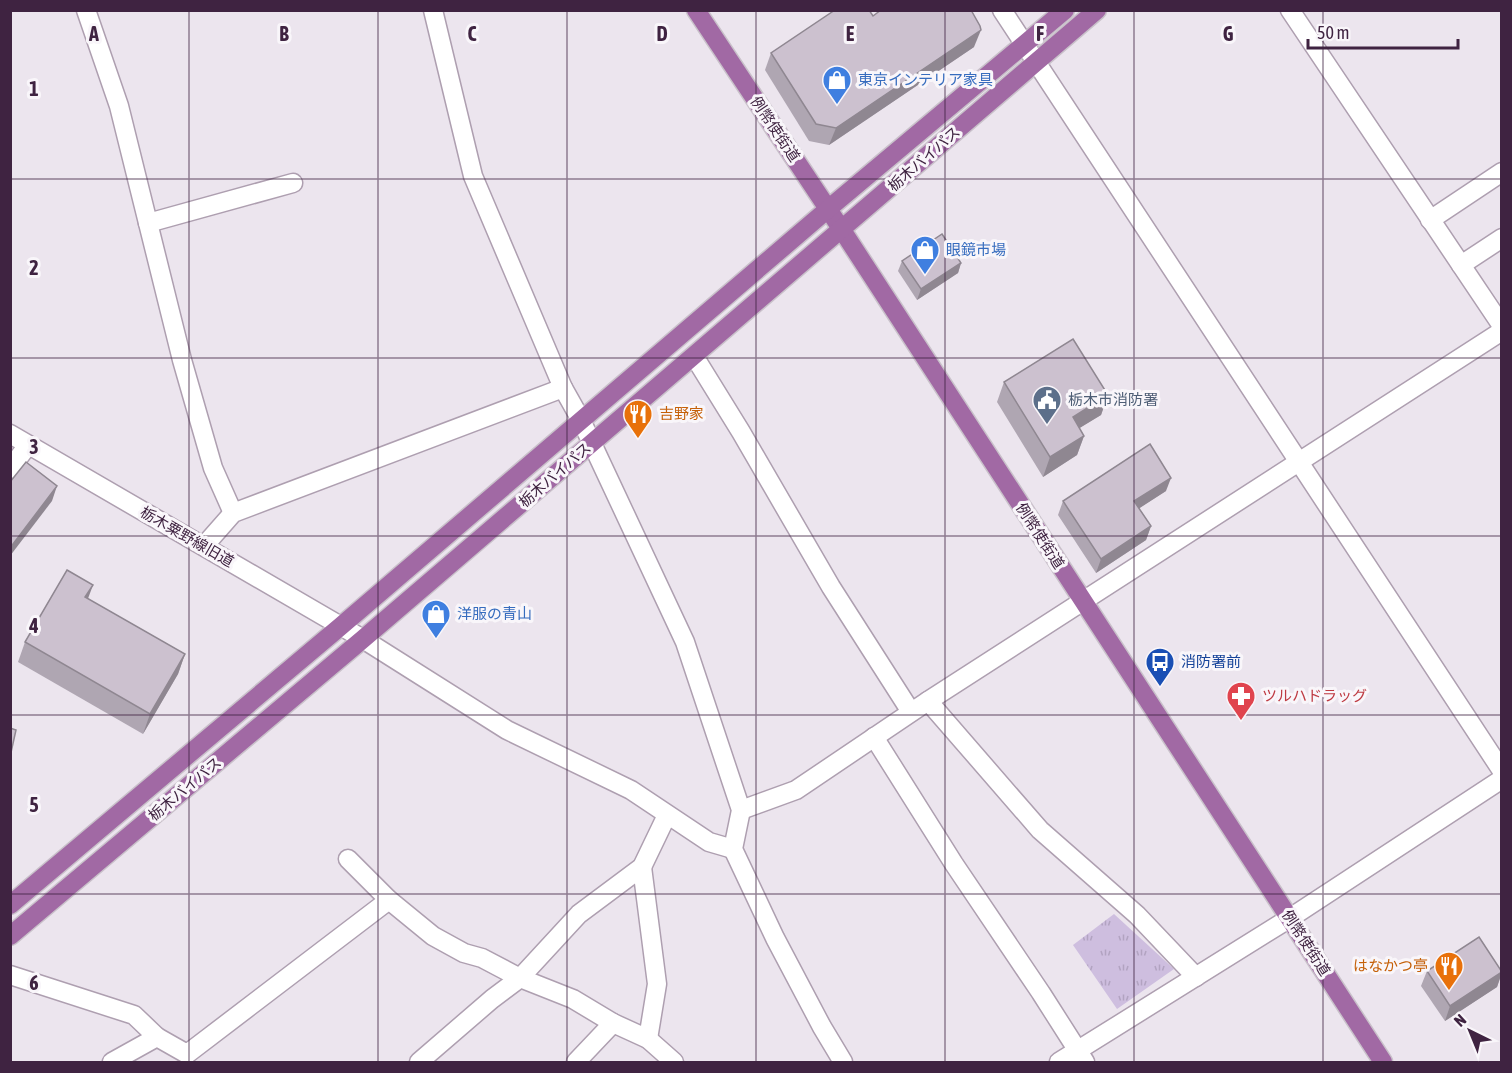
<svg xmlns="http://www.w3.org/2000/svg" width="1512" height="1073" viewBox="0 0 1512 1073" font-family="'Asap Condensed','Noto Sans JP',sans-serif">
  <defs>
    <pattern id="grass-tufts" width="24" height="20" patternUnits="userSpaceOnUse" patternTransform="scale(1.5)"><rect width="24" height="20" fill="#cebedf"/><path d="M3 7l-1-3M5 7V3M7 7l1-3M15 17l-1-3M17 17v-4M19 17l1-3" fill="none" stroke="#b2a3c1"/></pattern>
  </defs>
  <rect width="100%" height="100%" fill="#ece5ee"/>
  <!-- grass -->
  <path fill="url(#grass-tufts)" d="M1114 914 1174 969 1117 1009 1073 945Z"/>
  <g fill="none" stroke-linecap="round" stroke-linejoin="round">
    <!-- minor casing -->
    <g stroke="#ae9fb0" stroke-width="21">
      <g id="minor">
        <path d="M86 10 119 106 182 360 213 468 233 513"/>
        <path d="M433 10 473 176 563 388"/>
        <path d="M1002 10 1502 771"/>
        <path d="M1290 10 1502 326"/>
        <path d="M1430 220 1502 172"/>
        <path d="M148 223 293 183"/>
        <path d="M1461 265 1502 238"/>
        <path d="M694 356 741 432 831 587 911 712"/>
        <path d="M10 434 363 639 507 730 631 790 709 842 733 849"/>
        <path d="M10 469 28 445"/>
        <path d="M204 546 233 513 563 388 581 420 685 642 741 810 733 849 775 938 822 1027 843 1062"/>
        <path d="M928 701 1040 830 1137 915 1196 977"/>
        <path d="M874 737 954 864 1041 993 1085 1062"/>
        <path d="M741 810 796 790 928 701 1502 331"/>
        <path d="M348 859 389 900 433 936 464 953 482 958 520 978 573 999 613 1023 648 1039 674 1062"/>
        <path d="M642 867 657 984 648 1039"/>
        <path d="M10 975 134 1015 157 1037"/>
        <path d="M112 1062 157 1037 187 1054 389 900"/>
        <path d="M419 1062 492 999 520 978 579 914 642 867 667 815"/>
        <path d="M576 1062 613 1023"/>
        <path d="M1059 1062 1290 918 1502 779"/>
      </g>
    </g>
    <!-- major casing -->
    <g stroke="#c9c1ca" stroke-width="21">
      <g id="major">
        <path d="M696 10 842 230 1383 1062"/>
        <path d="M10 905 341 626 828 209 1065 10"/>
        <path d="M10 936 363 639 1097 10"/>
      </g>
    </g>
    <!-- minor -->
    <use href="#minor" stroke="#fff" stroke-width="18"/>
    <!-- major -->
    <use href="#major" stroke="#a169a4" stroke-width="18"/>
  </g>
  <!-- wall -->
  <g fill="#afa6b2">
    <path d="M873 16 974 47 829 145 809 141 765 70 771 53Z"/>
    <path d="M902 261 961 263 958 273 917 300 898 271Z"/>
    <path d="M1004 382 1108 395 1101 415 1079 428 1084 436 1077 455 1043 477 997 402Z"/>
    <path d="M1166 491 1139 508 1151 526 1146 540 1096 573 1058 515 1063 501Z"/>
    <path d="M88 599 185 654 178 674 143 734 18 662 25 642Z"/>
    <path d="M1427 971H1502V973L1497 987 1445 1021 1421 986Z"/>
  </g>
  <!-- shaded-wall -->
  <g fill="#8f8791">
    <path d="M981 30 974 47 829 145 836 128Z"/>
    <path d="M961 263 958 273 917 300 921 289Z"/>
    <path d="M1108 395 1101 415 1065 437 1073 417Z"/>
    <path d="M1084 436 1077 455 1043 477 1050 457Z"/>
    <path d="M1171 478 1166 491 1129 515 1134 501Z"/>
    <path d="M57 486 52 501 10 556V548Z"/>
    <path d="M1151 526 1146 540 1096 573 1101 559Z"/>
    <path d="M93 585 86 604 85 597Z"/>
    <path d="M185 654 178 674 143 734 150 714Z"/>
    <path d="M1502 972 1497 987 1445 1021 1450 1006Z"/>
  </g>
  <!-- building -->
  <g fill="#ccc1cf" stroke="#8f8791" stroke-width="1.5">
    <path d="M835 10H869L873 16 881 10H971L980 26 981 30 836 128 816 124 771 53Z"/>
    <path d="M942 234 961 263 921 289 902 261Z"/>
    <path d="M1073 339 1108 395 1073 417 1084 436 1050 457 1004 382Z"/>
    <path d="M1150 444 1171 478 1134 501 1151 526 1101 559 1063 501Z"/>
    <path d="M26 462 57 486 10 548V482Z"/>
    <path d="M67 570 93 585 85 597 185 654 150 714 25 642Z"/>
    <path d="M10 728 16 730 10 757Z"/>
    <path d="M1479 937 1502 972 1450 1006 1427 971Z"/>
  </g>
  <!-- grid -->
  <path fill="none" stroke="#3f2341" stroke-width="1.5" stroke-opacity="0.55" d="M189 10V1062M378 10V1062M567 10V1062M756 10V1062M945 10V1062M1134 10V1062M1323 10V1062M10 179H1502M10 358H1502M10 536H1502M10 715H1502M10 894H1502"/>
  <!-- icons -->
  <defs>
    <g id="shop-pin" transform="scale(1.5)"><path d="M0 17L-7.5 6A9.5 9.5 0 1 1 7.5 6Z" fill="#3f7fe0" stroke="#f9f6fa"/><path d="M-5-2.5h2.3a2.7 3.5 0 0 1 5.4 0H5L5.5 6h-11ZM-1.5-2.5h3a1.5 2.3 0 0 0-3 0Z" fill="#fff"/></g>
    <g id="civic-pin" transform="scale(1.5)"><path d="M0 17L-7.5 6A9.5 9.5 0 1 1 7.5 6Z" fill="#5c6f8a" stroke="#f9f6fa"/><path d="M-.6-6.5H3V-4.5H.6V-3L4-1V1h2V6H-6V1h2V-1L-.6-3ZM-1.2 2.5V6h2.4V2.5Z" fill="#fff"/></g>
    <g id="restaurant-pin" transform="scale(1.5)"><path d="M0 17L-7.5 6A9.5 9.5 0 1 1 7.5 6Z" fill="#e8710a" stroke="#f9f6fa"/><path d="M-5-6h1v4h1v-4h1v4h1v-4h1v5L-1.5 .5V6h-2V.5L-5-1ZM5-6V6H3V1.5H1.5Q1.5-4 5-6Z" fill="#fff"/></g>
    <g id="bus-pin" transform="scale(1.5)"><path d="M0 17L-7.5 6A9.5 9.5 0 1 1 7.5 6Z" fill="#1a4fb4" stroke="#f9f6fa"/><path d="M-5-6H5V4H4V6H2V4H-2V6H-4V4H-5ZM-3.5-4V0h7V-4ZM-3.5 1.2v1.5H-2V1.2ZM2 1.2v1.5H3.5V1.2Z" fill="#fff"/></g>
    <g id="pharmacy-pin" transform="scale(1.5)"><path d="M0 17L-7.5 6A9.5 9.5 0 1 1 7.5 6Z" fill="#e0444e" stroke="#f9f6fa"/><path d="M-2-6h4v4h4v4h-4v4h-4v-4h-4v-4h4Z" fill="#fff"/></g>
  </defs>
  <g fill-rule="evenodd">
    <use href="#shop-pin" x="837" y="80"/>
    <use href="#shop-pin" x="925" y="250"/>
    <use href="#civic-pin" x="1047" y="400"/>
    <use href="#restaurant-pin" x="638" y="414"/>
    <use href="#shop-pin" x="436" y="614"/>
    <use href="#bus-pin" x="1160" y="662"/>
    <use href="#pharmacy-pin" x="1241" y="696"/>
    <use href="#restaurant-pin" x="1449" y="966"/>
  </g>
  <g text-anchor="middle" stroke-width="6" stroke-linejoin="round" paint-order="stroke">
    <!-- shop labels -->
    <g font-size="15" fill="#366cbe" stroke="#f9f6fa" text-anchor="start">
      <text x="858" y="85">東京インテリア家具</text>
      <text x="946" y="255">眼鏡市場</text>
      <text x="457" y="619">洋服の青山</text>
    </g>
    <!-- street labels -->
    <g font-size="15" fill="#3f2341" stroke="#f9f6fa">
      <text transform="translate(775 129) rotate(56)" y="5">例幣使街道</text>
      <text transform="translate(924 159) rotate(-41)" y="5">栃木バイパス</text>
      <text transform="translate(555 475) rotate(-41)" y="5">栃木バイパス</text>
      <text transform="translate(1040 536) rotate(57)" y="5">例幣使街道</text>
      <text transform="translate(187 537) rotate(30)" y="5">栃木粟野線旧道</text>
      <text transform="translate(185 789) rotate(-40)" y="5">栃木バイパス</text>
      <text transform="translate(1306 943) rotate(57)" y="5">例幣使街道</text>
    </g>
    <!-- service labels -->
    <g font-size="15" fill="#4e5e75" stroke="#f9f6fa" text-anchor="start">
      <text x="1068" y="405">栃木市消防署</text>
    </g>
    <!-- food labels -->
    <g font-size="15" fill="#c56008" stroke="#f9f6fa" text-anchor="start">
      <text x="659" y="419">吉野家</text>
      <text x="1428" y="971" text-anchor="end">はなかつ亭</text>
    </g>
    <!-- transit labels -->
    <g font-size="15" fill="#164399" stroke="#f9f6fa" text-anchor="start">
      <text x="1181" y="667">消防署前</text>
    </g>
    <!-- health labels -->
    <g font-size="15" fill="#be3a42" stroke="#f9f6fa" text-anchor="start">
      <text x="1262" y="701">ツルハドラッグ</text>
    </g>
  </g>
  <g font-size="20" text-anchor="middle" font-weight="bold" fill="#3f2341" stroke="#f9f6fa" stroke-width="6" stroke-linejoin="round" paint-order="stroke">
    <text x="94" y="41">A</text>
    <text x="284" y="41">B</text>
    <text x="472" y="41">C</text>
    <text x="662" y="41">D</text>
    <text x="850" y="41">E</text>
    <text x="1040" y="41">F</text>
    <text x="1228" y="41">G</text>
    <text x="34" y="96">1</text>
    <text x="34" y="275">2</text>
    <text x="34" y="454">3</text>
    <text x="34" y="633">4</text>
    <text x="34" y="812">5</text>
    <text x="34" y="990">6</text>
  </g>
  <!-- border -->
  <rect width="1512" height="1073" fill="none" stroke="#3f2341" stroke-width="24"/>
  <!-- north arrow -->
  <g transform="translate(1470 1031) rotate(317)" stroke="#f9f6fa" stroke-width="4.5" paint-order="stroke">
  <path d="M0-4.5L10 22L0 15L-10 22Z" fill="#3f2341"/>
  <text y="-9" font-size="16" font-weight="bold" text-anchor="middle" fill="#3f2341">N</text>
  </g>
  <!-- scale -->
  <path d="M1308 39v9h150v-9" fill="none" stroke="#3f2341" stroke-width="3"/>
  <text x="1317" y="39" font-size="18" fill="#3f2341" stroke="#f9f6fa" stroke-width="4.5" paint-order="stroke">50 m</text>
</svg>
